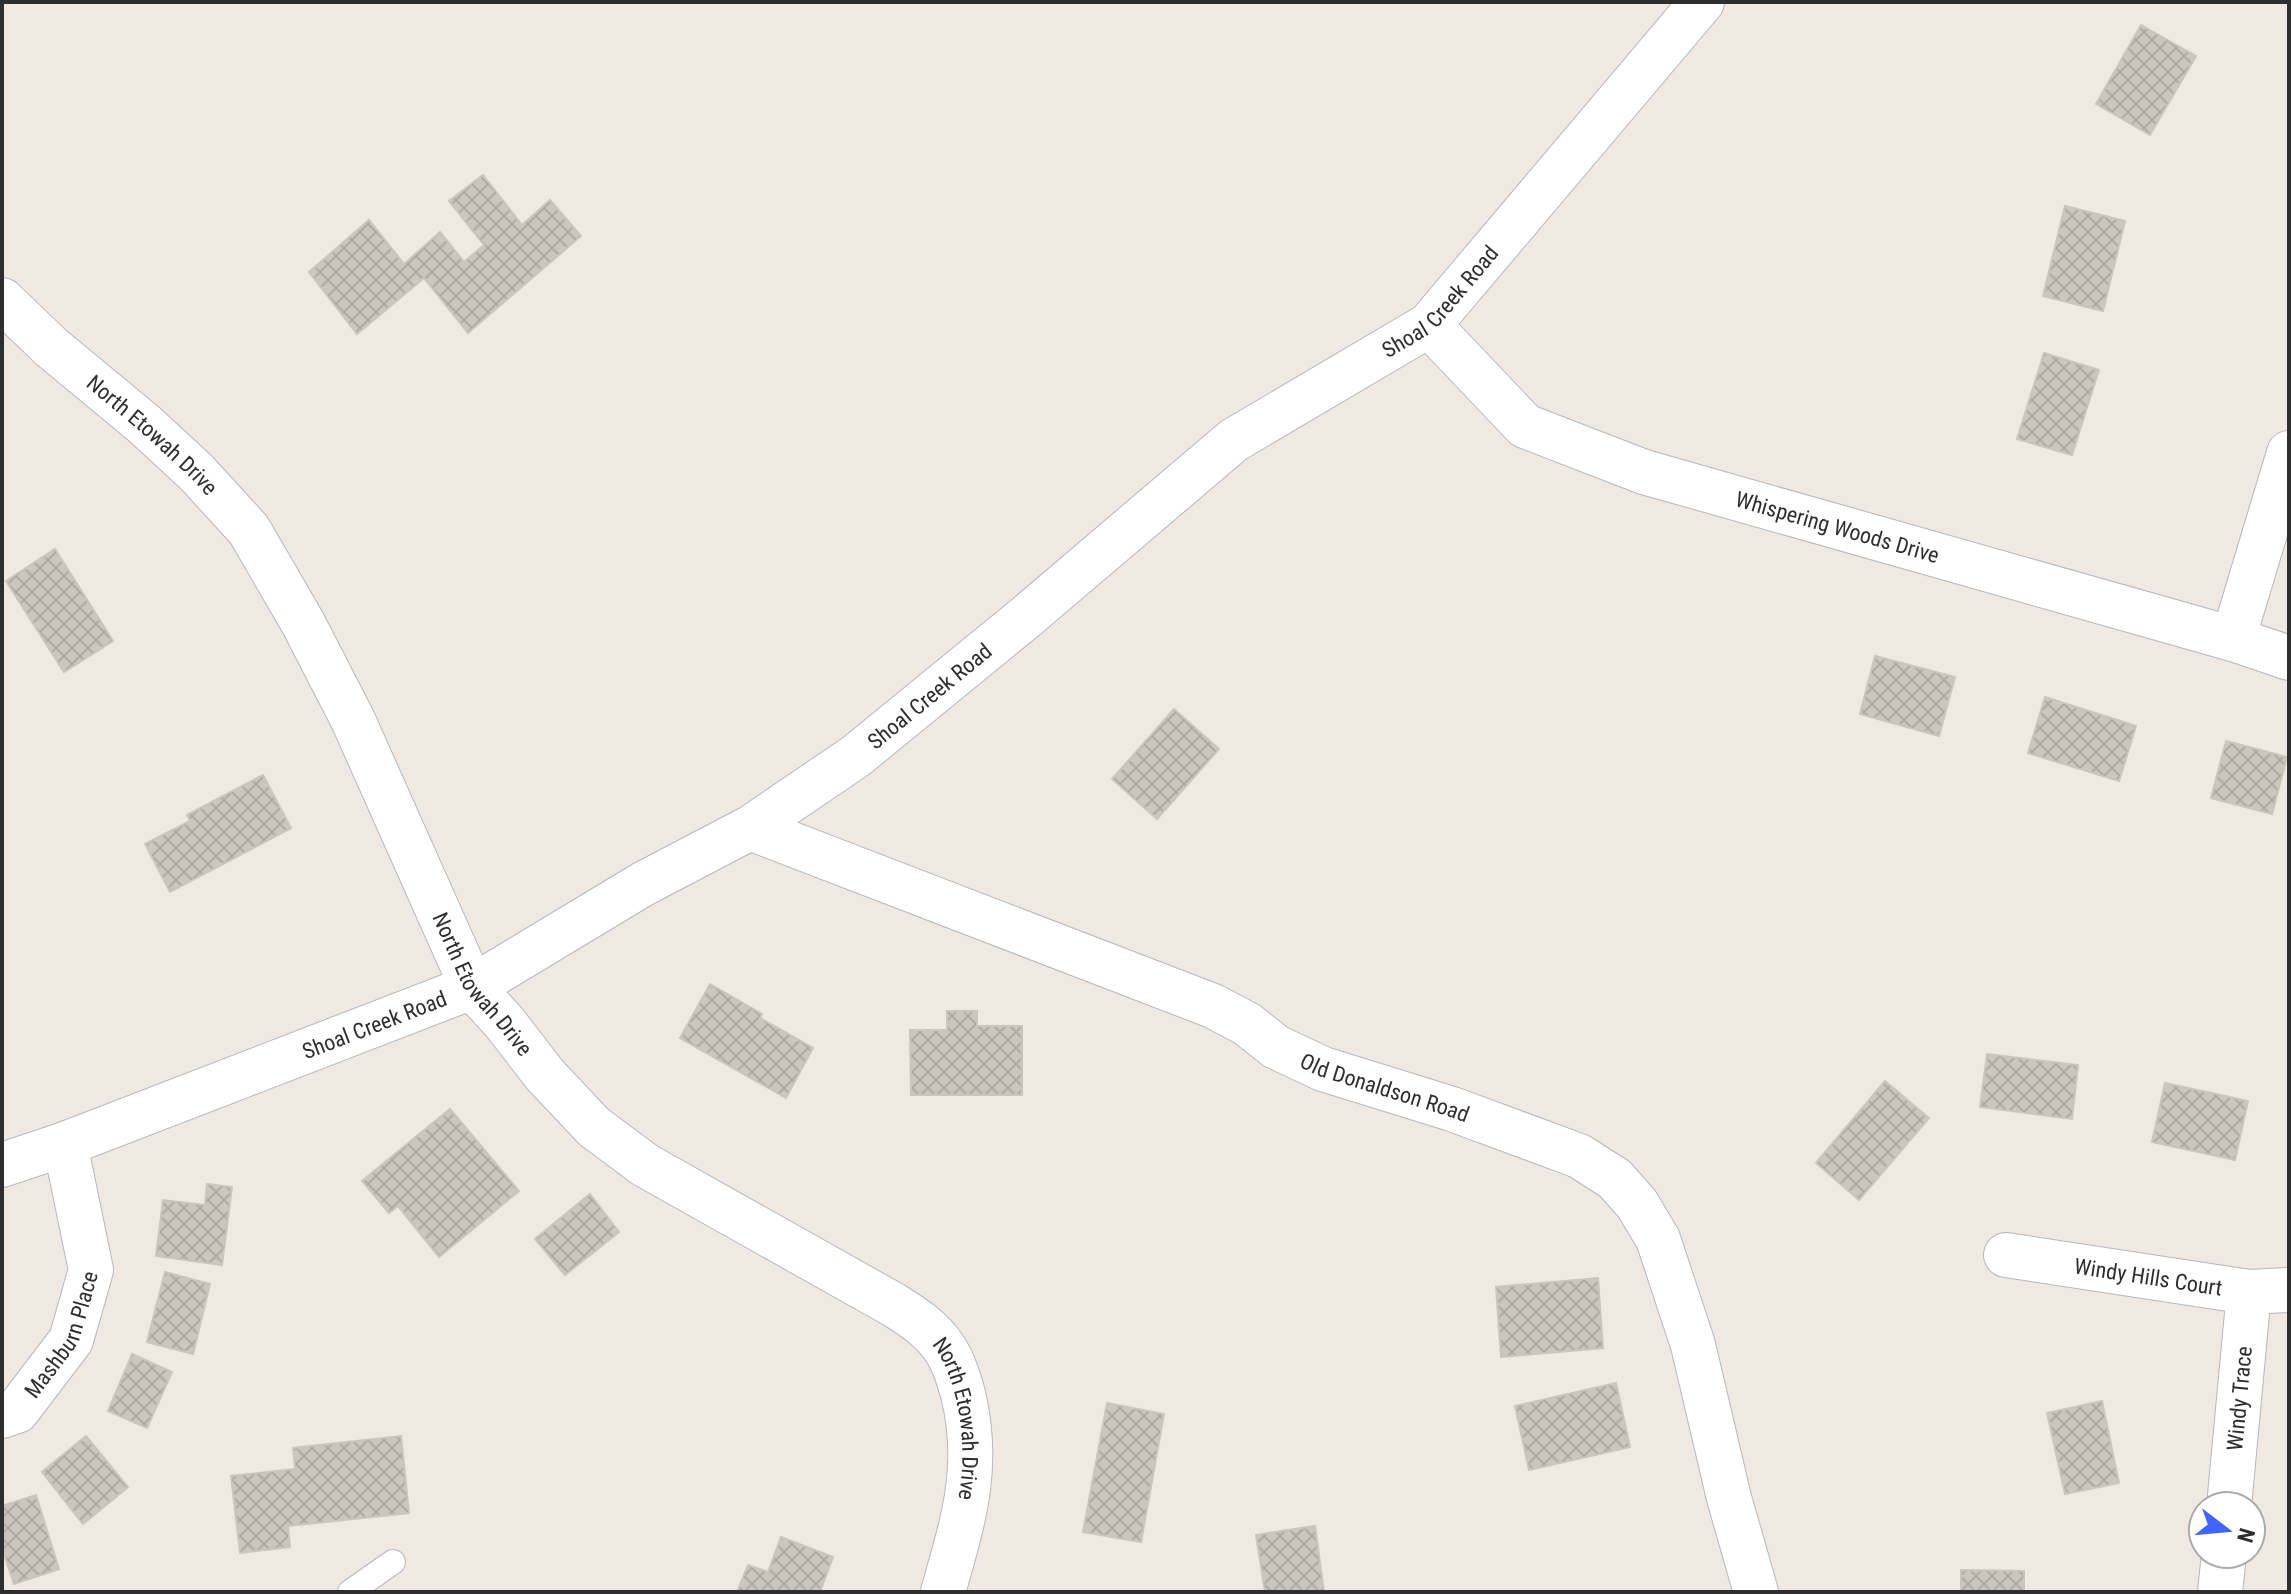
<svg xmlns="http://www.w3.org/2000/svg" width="2291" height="1594" font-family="'Roboto Condensed',sans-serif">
<defs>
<pattern id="building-cross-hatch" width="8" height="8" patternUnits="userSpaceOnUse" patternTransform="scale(2)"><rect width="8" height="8" fill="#cbc7bf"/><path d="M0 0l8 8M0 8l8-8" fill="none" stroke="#afaba4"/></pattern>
</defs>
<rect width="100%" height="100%" fill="#efe9e1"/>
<g fill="url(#building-cross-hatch)" stroke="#cbc5ba" stroke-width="2">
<path d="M2141,25L2196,56L2150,135L2096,104Z"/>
<path d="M483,175L522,225L550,200L581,236L468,333L424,278L357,334L309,272L369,220L404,264L440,232L464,262L484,245L449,201Z"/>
<path d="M2065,206L2125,221L2103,311L2043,296Z"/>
<path d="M2044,353L2099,370L2072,455L2017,439Z"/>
<path d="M55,549L113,641L64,672L6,581Z"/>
<path d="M1875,656L1955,677L1939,736L1860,714Z"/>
<path d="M2045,697L2136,726L2119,781L2028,753Z"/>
<path d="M1174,709L1219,749L1157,819L1112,779Z"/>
<path d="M2226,741L2287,757L2272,814L2211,798Z"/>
<path d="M263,775L291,828L170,892L145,844L190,821L187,815Z"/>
<path d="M710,984L762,1014L760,1018L813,1048L786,1098L680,1038Z"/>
<path d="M947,1011H977V1026H1022V1095H911L910,1030H947Z"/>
<path d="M1987,1054L2078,1065L2072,1119L1980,1107Z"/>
<path d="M1885,1081L1929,1118L1859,1200L1816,1163Z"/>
<path d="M2165,1083L2248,1101L2235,1160L2152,1142Z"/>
<path d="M450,1109L519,1191L439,1257L398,1206L389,1213L362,1181Z"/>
<path d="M207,1184L232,1187L222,1265L156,1256L163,1200L205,1205Z"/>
<path d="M590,1194L619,1232L565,1275L535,1239Z"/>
<path d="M165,1272L210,1284L193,1354L147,1342Z"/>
<path d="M1598,1278L1603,1348L1501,1357L1496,1287Z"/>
<path d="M132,1354L172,1372L147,1428L108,1411Z"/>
<path d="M1616,1383L1630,1447L1529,1470L1515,1406Z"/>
<path d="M2102,1401L2119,1483L2065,1494L2047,1413Z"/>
<path d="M1107,1403L1164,1414L1141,1542L1083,1532Z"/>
<path d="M86,1436L128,1487L83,1524L42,1472Z"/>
<path d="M401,1436L409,1513L288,1526L290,1547L240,1553L231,1476L295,1469L293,1448Z"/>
<path d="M36,1495L59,1569L14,1584L2,1548V1506Z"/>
<path d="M1315,1526L1324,1592H1265L1256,1535Z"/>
<path d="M781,1537L833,1557L820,1592H737L748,1565L768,1572Z"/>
<path d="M1961,1570L2024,1571V1592H1961Z"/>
</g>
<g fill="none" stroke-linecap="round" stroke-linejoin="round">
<g stroke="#b4b7c1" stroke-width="26">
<path id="lane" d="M350,1592L393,1562"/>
</g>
<g stroke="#b4b7c1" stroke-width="46">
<g id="street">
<path id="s1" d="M2,300L51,347L144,424L197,473L249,530L303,623L353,720L472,987L504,1022L545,1075L594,1127L645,1165L894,1305C913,1317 932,1329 945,1349C953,1361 959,1379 963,1394C981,1468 963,1521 943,1592"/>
<path id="s2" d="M1429,325L1525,426L1644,472L2233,639L2289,658"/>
<path d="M2233,639L2289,453"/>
<path id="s3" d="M750,828L1213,1006L1247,1024L1276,1047L1323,1069L1452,1109L1579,1156L1615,1179L1637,1204L1658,1239L1693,1345L1729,1498L1756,1592"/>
<path id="s4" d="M2,1165L65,1144L472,987L643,884L750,828L856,756L1026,617L1234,440L1429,325L1702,2"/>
<path id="s5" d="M2006,1255L2249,1292L2289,1290"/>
<path id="s6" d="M2,1416L17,1411L71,1340L91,1270L65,1144"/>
<path id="s7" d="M2229,1506L2249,1292"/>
<path d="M2220,1592L2224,1554"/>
</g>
</g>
<use href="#lane" stroke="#fff" stroke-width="24"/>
<use href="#street" stroke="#fff" stroke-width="44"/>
</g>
<g text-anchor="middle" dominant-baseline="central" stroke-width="6" stroke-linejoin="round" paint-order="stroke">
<g font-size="22" fill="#2e2e2e" stroke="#fff">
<text stroke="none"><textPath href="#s4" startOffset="1694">Shoal Creek Road</textPath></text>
<text stroke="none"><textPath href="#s1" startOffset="202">North Etowah Drive</textPath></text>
<text stroke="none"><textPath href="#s2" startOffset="468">Whispering Woods Drive</textPath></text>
<text stroke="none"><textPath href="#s4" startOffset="1046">Shoal Creek Road</textPath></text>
<text stroke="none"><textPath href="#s1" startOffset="850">North Etowah Drive</textPath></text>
<text stroke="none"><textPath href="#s4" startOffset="398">Shoal Creek Road</textPath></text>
<text stroke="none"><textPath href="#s3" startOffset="688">Old Donaldson Road</textPath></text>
<text stroke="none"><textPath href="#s5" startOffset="144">Windy Hills Court</textPath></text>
<text stroke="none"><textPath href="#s6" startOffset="106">Mashburn Place</textPath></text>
<text stroke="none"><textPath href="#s7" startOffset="108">Windy Trace</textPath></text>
<text stroke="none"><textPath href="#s1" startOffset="1522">North Etowah Drive</textPath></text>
</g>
</g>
<rect width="2291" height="1594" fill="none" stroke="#2e2e2e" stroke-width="8"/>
<g transform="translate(2227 1530) rotate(106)"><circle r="38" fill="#ffffff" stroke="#ababab" stroke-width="2"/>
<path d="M0-6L14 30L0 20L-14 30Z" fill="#4264fb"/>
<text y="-12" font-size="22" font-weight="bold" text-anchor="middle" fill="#2e2e2e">N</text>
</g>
</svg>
